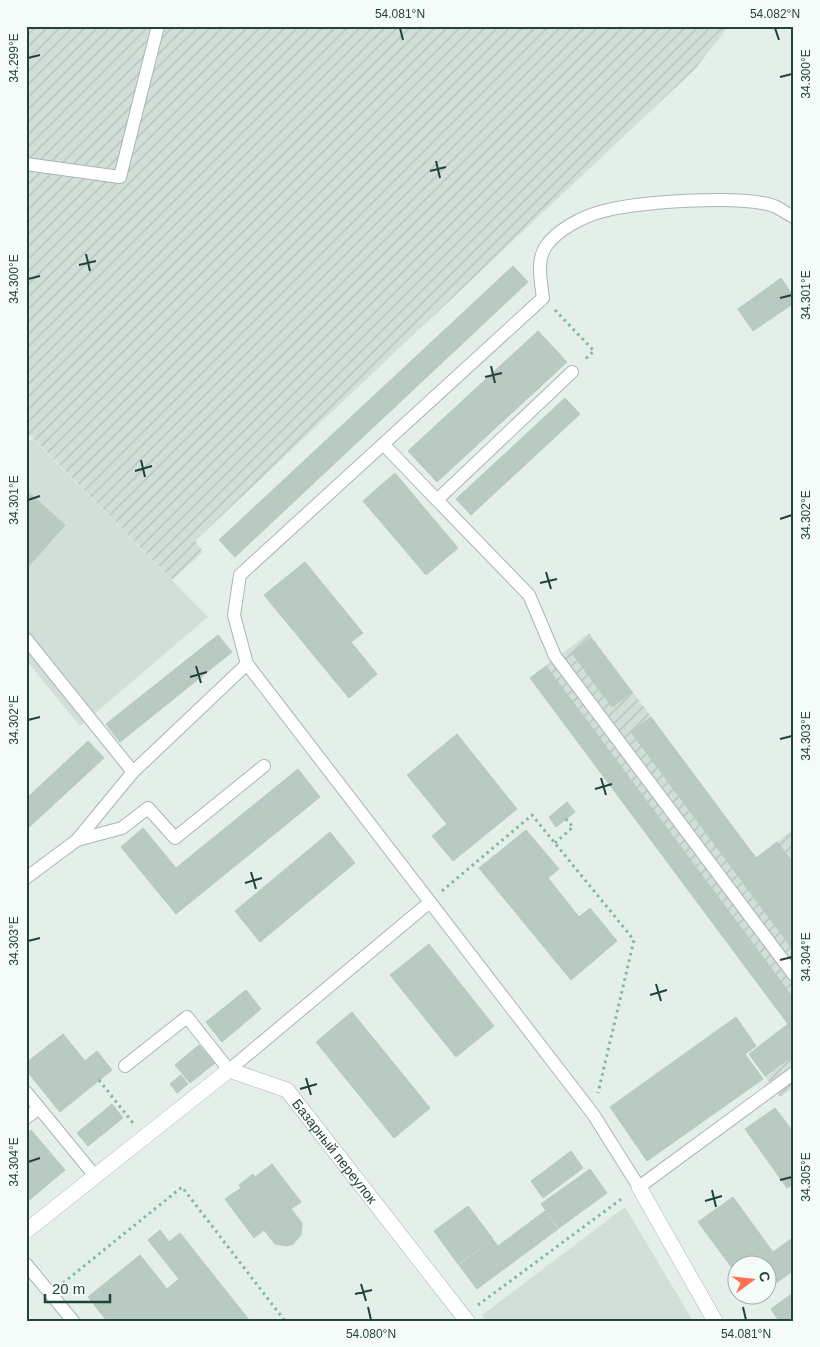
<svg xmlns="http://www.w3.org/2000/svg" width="820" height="1347" font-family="Arial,sans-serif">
<defs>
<pattern id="industrial-furrows" width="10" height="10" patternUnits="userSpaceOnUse" patternTransform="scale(1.25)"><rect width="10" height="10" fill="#d2dfd8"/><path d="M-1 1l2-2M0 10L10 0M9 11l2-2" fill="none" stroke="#b4c1ba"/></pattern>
</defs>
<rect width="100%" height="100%" fill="#e4efe9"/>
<g fill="#d2dfd8">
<path d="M32,438L208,617L80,726L26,660V445Z"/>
<path d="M625,1207L693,1321H486L482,1315Z"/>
</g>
<g fill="url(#industrial-furrows)">
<path d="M26,26H729L695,69L195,541L203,552L172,580L26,431Z"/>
<path d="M589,633L756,858L794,829V1087L780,1097L749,1054L788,1024L530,678Z"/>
</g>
<g fill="#b9cac2" stroke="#b6c9c0">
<path d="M513,266L528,282L235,557L219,540Z"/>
<path d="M781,278L794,297V303L753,331L738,309Z"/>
<path d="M538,331L567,362L437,482L408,451Z"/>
<path d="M565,398L580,414L471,515L456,499Z"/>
<path d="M395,473L458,548L426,575L363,501Z"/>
<path d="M26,490L65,525L26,569Z"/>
<path d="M305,562L363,633L351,642L377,674L349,698L264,595Z"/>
<path d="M218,635L232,652L120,742L106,724Z"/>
<path d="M591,638L632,692L612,707L572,653Z"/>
<path d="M546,666L794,999V1055L765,1076L749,1054L788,1024L530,678Z"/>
<path d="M651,717L756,858L777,842L794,864V951L631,732Z"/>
<path d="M457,734L517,809L453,861L432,836L447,824L407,775Z"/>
<path d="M88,741L104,758L26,830V799Z"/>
<path d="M298,769L320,797L176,914L121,847L143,828L176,868Z"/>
<path d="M567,802L575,812L556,827L549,817Z"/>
<path d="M526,830L559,869L548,878L579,917L590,908L617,941L571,980L479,868Z"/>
<path d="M330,832L355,863L260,942L235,911Z"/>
<path d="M429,944L494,1026L456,1057L390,975Z"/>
<path d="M246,990L261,1009L222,1042L206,1022Z"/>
<path d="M352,1012L430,1108L394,1138L316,1042Z"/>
<path d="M736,1017L756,1046L745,1054L763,1079L647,1161L610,1107Z"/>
<path d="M63,1034L85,1061L97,1051L112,1070L60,1112L26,1070V1063Z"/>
<path d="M199,1045L215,1063L190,1083L175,1065Z"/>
<path d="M181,1075L188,1084L177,1093L170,1084Z"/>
<path d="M112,1104L123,1118L88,1146L77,1133Z"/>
<path d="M775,1108L794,1133V1184L787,1188L745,1129Z"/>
<path d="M31,1130L65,1170L27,1202L26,1134Z"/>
<path d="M571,1151L583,1168L543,1198L531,1181Z"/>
<path d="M272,1164L301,1202L291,1209L302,1223L301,1235L293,1244L287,1246L275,1244L264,1230L254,1238L225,1199L241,1188L239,1185L253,1174L255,1177Z"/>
<path d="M590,1169L607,1193L559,1228L541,1204Z"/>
<path d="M733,1197L773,1252L794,1237V1270L768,1289V1264H738V1276L698,1222Z"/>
<path d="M468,1206L493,1239L458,1264L434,1231Z"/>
<path d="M545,1211L558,1229L477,1289L459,1265L493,1240L498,1246Z"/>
<path d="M160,1230L169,1242L180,1233L250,1321H192L167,1289L179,1279L148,1240Z"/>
<path d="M140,1255L167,1289L192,1321H107L88,1297Z"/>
<path d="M794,1292V1321H779L771,1309Z"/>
</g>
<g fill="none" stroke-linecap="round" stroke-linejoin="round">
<g stroke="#a6b8b0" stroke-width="14">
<g id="service">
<path d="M26,164L120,177L158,26"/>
<path d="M794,217C787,214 781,209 774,206C740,194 635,202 600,212C582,217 557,230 546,246C536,260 541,282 543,298L240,575L234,615L247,664L593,1114L639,1187L794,1073"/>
<path d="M384,445L437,500L572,372"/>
<path d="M437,500L529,595L555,656L794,975"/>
<path d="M26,639L133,772"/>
<path d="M77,840L122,828L148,808L175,838L264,766"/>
<path d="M26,878L77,840L133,772L247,664"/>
<path d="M125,1066L187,1017L229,1070L430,902"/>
<path d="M26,1092L95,1176"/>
<path d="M26,1118L39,1108"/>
<path d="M26,1264L73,1321"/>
</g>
</g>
<g stroke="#a6b8b0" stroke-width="16">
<g id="minor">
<path d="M639,1187L715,1321"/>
<path id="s1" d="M26,1231L229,1070L287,1090L467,1321"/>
</g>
</g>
<g stroke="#81b6a2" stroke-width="3" stroke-dasharray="2.5 4" stroke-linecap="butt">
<path d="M555,310L594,351L583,361"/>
<path d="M555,843L573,827L566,819"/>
<path d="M442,891L532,815L634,940L598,1093"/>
<path d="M99,1080L133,1123"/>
<path d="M63,1283L182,1187L285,1321"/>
<path d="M478,1305L624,1197"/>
</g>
<use href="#service" stroke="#fff" stroke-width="12"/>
<use href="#minor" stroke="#fff" stroke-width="15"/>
</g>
<path fill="none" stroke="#214338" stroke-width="2" d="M400,28L403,40M775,28L779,40M28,58L40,55M780,77L792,74M436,161L440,178M430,171L446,167M86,254L90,271M79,265L96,261M28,279L40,276M780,298L792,295M491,366L495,383M485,377L502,373M141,460L145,477M135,471L152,466M28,500L40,496M780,519L792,515M546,572L551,589M540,583L557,579M196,666L201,683M190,677L207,672M28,720L40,717M780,739L792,736M601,778L606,795M595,789L612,784M251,872L256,889M245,883L262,878M28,941L40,938M780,960L792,957M656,984L661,1001M650,995L667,990M306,1078L311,1095M300,1089L317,1084M28,1162L40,1158M780,1180L792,1177M712,1190L716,1207M705,1201L722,1196M361,1284L366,1301M355,1294L372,1290M368,1307L371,1320M743,1307L746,1320"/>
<g text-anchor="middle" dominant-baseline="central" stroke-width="4" stroke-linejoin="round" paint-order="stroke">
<g font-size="14" fill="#214338" stroke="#f5fbf8">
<text stroke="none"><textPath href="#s1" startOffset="398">Базарный переулок</textPath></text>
</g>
</g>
<rect width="820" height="1347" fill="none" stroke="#f5fbf8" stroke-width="55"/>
<g transform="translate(752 1280) rotate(75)"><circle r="24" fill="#f5fbf8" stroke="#a0b1ab"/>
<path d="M0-4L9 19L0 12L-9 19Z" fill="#ff7152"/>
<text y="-8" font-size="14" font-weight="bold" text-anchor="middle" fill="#214338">С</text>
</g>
<path d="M45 1294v8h65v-8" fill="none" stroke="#214338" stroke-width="2.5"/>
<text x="52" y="1294" font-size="15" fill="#214338" stroke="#f5fbf8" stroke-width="4" paint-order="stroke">20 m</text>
<rect x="28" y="28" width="764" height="1292" fill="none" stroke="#214338" stroke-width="2"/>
<g font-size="12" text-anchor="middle" fill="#214338">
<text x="400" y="18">54.081°N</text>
<text x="775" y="18">54.082°N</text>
<text transform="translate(14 58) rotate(-90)" y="4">34.299°E</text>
<text transform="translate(806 74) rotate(-90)" y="4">34.300°E</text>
<text transform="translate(14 279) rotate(-90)" y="4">34.300°E</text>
<text transform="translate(806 295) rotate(-90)" y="4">34.301°E</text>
<text transform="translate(14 500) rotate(-90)" y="4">34.301°E</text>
<text transform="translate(806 515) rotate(-90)" y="4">34.302°E</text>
<text transform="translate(14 720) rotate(-90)" y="4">34.302°E</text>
<text transform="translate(806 736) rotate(-90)" y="4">34.303°E</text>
<text transform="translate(14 941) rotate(-90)" y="4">34.303°E</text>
<text transform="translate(806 957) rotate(-90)" y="4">34.304°E</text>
<text transform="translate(14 1162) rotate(-90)" y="4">34.304°E</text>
<text transform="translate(806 1177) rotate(-90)" y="4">34.305°E</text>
<text x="371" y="1338">54.080°N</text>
<text x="746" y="1338">54.081°N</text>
</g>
</svg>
